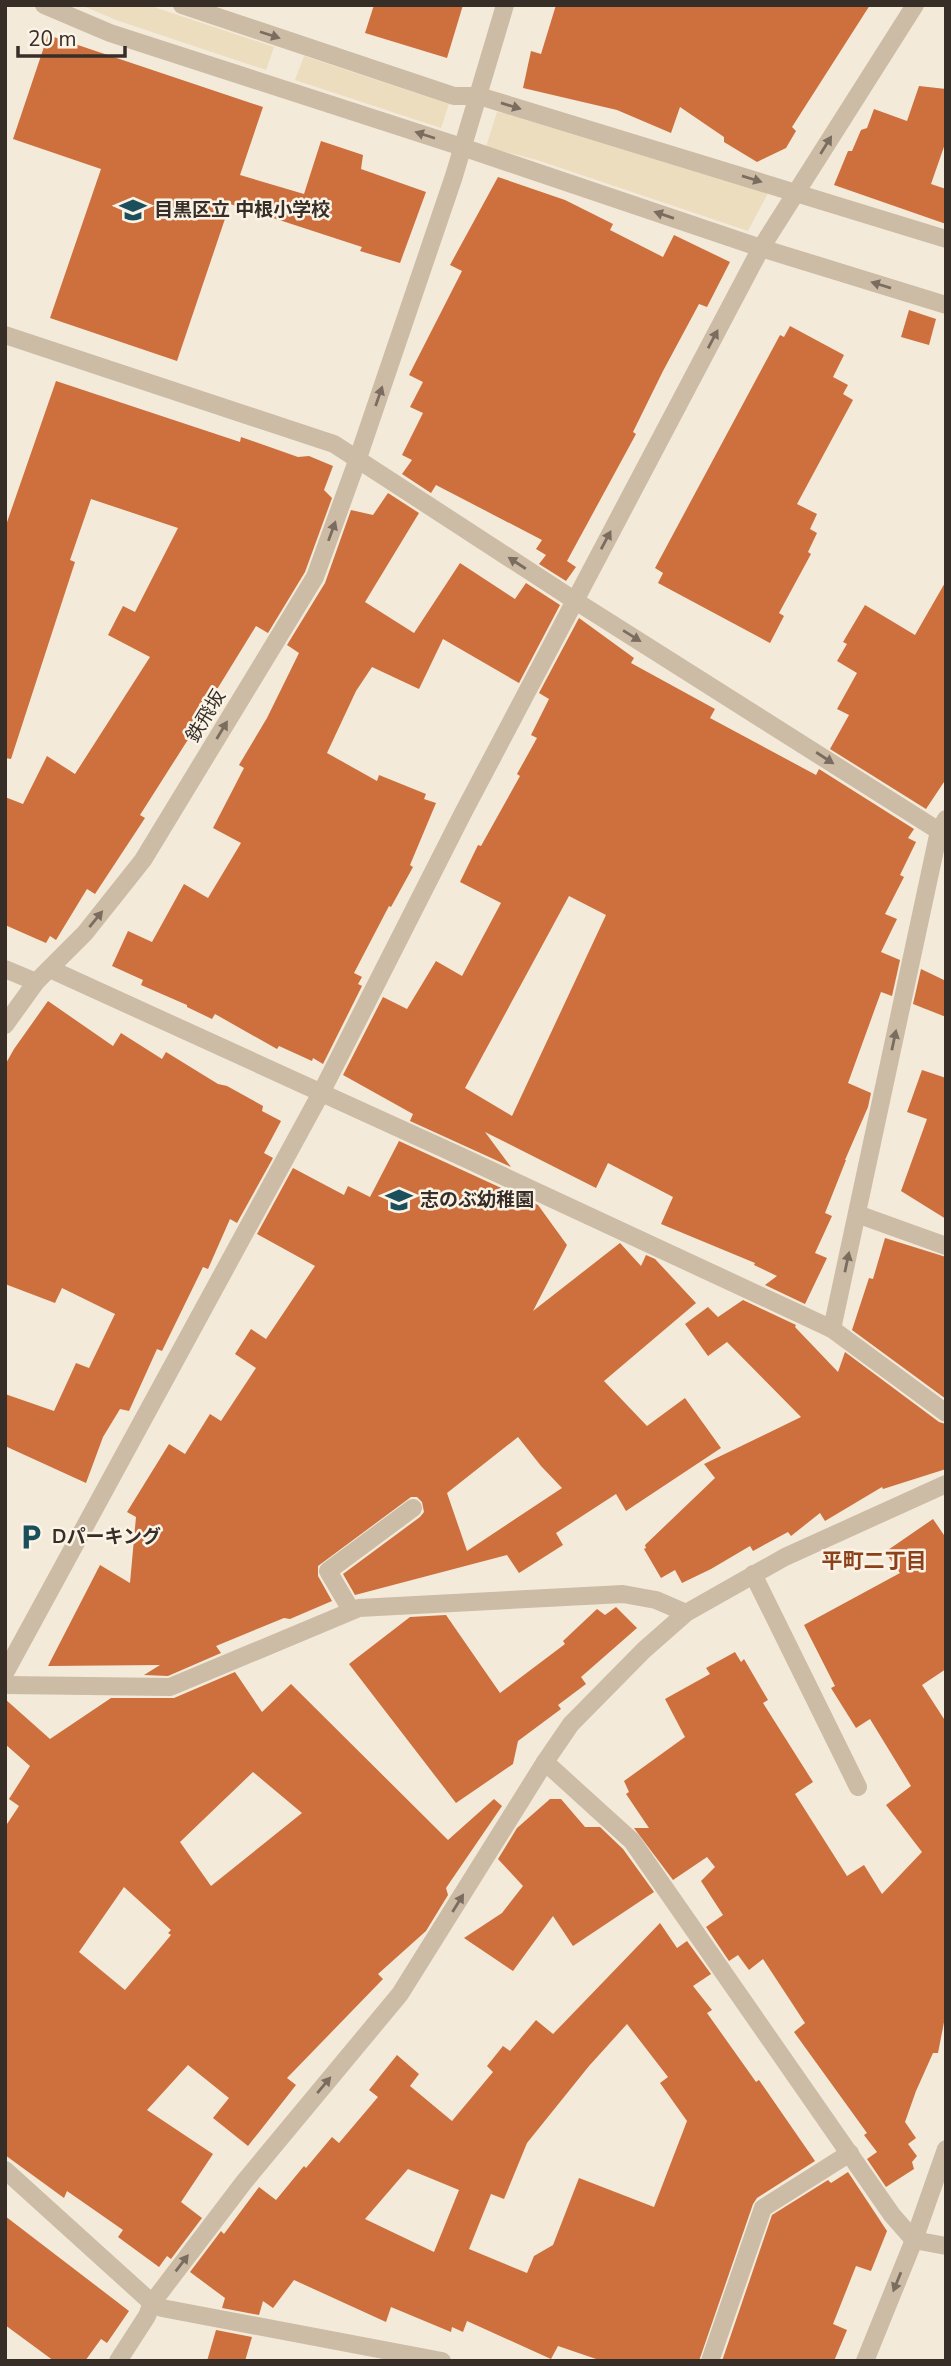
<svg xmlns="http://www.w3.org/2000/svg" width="951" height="2366" font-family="'Nunito Sans','Noto Sans JP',sans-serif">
<rect width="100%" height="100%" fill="#f3ead9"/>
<g fill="#ecddbf">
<path d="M81,5H148L274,47L266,70L116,20Z"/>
<path d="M304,56L449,104L441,128L295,80Z"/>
<path d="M497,112L521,116L768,193L748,231L537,160L486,147Z"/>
</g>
<g fill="#cd703d" fill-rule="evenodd">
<path d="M374,5H463L447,58L365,33Z"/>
<path d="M556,5H870L792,127L796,131L786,148L757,162L724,142V137L680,107L671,133L617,110L523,88L531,51L541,54Z"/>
<path d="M48,35L263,107L240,175L304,194L321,141L363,155L361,169L426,192L400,263L360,251L362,247L230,204L177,361L50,318L101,169L13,139Z"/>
<path d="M919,86L946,89V141L931,184L946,189V224L834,185L848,151H852L861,130L867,128L874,109L907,121Z"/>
<path d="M498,177L565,200L613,224L610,230L663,257L674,235L730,262L707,307L699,304L663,371L633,432L636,434L567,561L576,567L566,581L539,564L546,555L536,549L542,540L436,485L431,493L402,474L412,460L402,455L423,413L410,407L423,382L409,375L462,271L450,265Z"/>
<path d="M909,310L936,319L929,345L901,337Z"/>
<path d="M790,326L844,355L833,377L848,385L843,394L853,400L797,504L817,514L810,529L817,533L808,552L811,554L779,613L784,616L770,643L658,583L663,573L655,568L780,335L784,337Z"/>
<path d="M56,381L240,442L241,437L298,457L309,456L333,466L324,490L332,498L305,572L268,633L256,626L208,704L210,705L140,815L145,818L95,894L87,889L56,940L50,936L46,943L5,925V797L23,804L47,756L75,774L150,657L108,635L123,606L135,612L178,528L91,499L70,560L75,562L11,759L5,758V528Z"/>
<path d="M388,493L419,513L365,602L414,633L460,563L515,599L526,583L560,605L519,683L443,639L419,689L372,667L356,691L327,753L377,781L379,775L426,794L424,799L436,803L410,865L413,867L391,907L389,906L354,973L362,977L358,984L362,986L323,1064L313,1058L312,1061L279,1046L277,1049L215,1014L212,1019L187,1007V1005L141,985L143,980L112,966L128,931L152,942L184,884L208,898L241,843L213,828L244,768L239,765L267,718L299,653L287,645L325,583L351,510L373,515Z"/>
<path d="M946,581V779L926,809L830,749L849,715L837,709L857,673L837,661L847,644L843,642L865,605L915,635Z"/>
<path d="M579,618L634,658L631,663L715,709L710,718L816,775L819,769L914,829L908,838L916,842L900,875L904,877L885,914L897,919L881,952L900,960L892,996L881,992L848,1083L871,1093L868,1107L845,1160H846L825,1213L832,1216L815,1253L827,1258L805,1304L765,1285L777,1276L754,1265L755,1263L661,1224L673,1197L608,1163L596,1188L485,1132L511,1167L410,1121L413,1114L343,1075L383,997L407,1009L436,961L462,976L501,903L460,882L478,845L481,846L520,776L517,774L537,738L531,735L549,699L539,693ZM569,896L606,915L512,1116L465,1088Z"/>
<path d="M921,969L946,981V1017L913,1004Z"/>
<path d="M48,1001L113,1046L121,1033L162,1059L166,1052L218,1084L227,1086L263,1106L262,1111L281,1121L264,1153L273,1158L237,1223L230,1219L208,1269L203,1267L162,1351L157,1349L129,1411L120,1409L103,1437L86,1483L5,1446V1394L54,1411L76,1363L89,1368L115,1314L62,1288L55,1303L5,1284V1065L14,1049Z"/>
<path d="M922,1070L946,1078V1219L901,1191L927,1119L907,1112Z"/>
<path d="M399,1141L538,1205L567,1245L533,1311L620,1243L641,1266L646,1255L655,1259L696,1303L604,1381L647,1426L685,1398L721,1448L626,1511L616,1494L556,1533L563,1545L519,1573L507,1555L355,1595L343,1574L420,1517L424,1512L422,1502L417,1497H411L318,1566V1576L332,1601L290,1619L284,1618L216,1646L221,1653L168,1676L144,1675L160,1665L48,1666L100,1565L130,1583L136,1517L127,1512L169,1444L185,1454L210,1414L221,1421L256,1368L235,1354L251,1329L266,1339L315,1266L257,1234L293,1168L344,1195L348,1186L370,1197ZM518,1437L541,1466L562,1488L467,1551L447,1493Z"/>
<path d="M885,1238L946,1257V1399L852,1330L869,1278L873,1279Z"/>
<path d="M743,1300L796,1325L795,1327L838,1372L845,1352L939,1422L946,1424V1469L883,1489L882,1487L825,1521L820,1513L791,1536L788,1532L753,1551L750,1546L711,1569L682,1583L675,1570L661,1578L644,1549L646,1548L645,1545L715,1478L704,1464L801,1417L727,1342L708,1356L685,1324L708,1307L718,1317Z"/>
<path d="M933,1519L946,1538V1669L922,1685L946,1722V2012L938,2053H933L916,2091L905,2122L916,2138L908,2144L917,2156L912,2162L914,2169L886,2187L867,2159L877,2152L864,2135L867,2133L794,2032L805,2023L763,1959L749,1970L738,1955L729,1961L706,1927L723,1915L701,1881L715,1867L707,1857L673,1880L634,1828H649L626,1794L629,1792L624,1781L685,1737L665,1699L710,1674L706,1668L735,1652L741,1662L744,1659L768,1700L763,1703L813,1782L795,1794L847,1876L864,1865L882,1894L922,1852L886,1805L911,1786L870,1719L856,1728L831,1688L835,1686L804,1625L900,1573L885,1552Z"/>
<path d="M616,1607L637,1628L581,1677L586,1684L558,1705L561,1709L518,1741L513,1764L456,1803L349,1664L410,1617L446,1615L500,1693L565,1644L563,1641L597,1609L605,1615Z"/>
<path d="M235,1672L262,1712L291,1684L448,1840L494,1799L502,1806L446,1888L448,1895L426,1931L378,1974L383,1979L287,2078L296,2085L248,2146L213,2118L229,2098L188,2065L147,2110L213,2154L181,2202L202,2218L171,2259L167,2256L159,2267L118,2237L123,2230L67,2191L64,2198L5,2155V1827L19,1806L9,1799L30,1766L5,1744V1699L50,1739L111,1698H174ZM253,1772L302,1813L211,1886L180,1842ZM124,1887L171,1930L168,1933L171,1935L125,1990L79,1952Z"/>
<path d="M550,1799H561L585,1827H600L623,1849L654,1892L573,1946L553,1916L513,1971L464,1938L502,1913L523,1886L498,1859L517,1828Z"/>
<path d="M660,1923L677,1948L687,1941L711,1974L693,1986L712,2010L707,2013L756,2082L759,2080L815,2161L757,2198L753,2204L699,2361H602L558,2346L551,2359L467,2321L463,2332L452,2327L451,2332L391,2307L386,2322L294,2280L273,2308L263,2301L259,2315L222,2308L225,2298L190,2272L221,2231L224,2234L259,2187L276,2200L304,2166L306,2168L332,2137L339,2143L378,2097L369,2090L397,2055L419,2074L410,2086L452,2121L493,2072L487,2066L503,2046L510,2051L536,2020L553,2034ZM627,2024L668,2077L660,2083L687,2121L654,2207L579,2178L553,2245L534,2256L527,2273L469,2249L491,2194L504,2199L527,2143L589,2066ZM408,2169L459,2190L434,2252L365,2219Z"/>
<path d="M848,2172L887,2231L871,2271L856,2266L833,2324L847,2330L834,2361H722L772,2215L828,2180L831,2183Z"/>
<path d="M5,2216L129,2311L107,2343L101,2339L85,2361H54L5,2325Z"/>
<path d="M216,2330L252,2337L245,2361H207Z"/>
</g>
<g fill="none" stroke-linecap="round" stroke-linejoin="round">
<g stroke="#ccbba5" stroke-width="18">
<path d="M44,5L110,33L462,147L761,248L946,305"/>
<path d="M182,5L454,96H479L946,239"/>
<path d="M5,335L334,444L574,600L939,831L946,833"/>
<path d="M5,969L36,982"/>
<path d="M50,969L460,1156L832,1329L946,1413"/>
<path d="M5,1025L36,982L85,933L143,860L315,577L357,461L454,176L505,5"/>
<path d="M857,1214L946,1246"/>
<path d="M832,1329L939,831L946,819"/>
<path d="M753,1574L858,1787"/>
<path d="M351,1610L328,1571L413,1508"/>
<path d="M5,1673L321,1093L462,815L761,248L915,5"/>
<path d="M5,1685L170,1687L359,1608L623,1594L656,1600L686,1613"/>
<path d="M545,1762L632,1841L892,2215L914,2240L946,2246"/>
<path d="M5,2170L152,2303L162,2308L442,2361"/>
<path d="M118,2361L147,2316L152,2303L244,2182L400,1994L545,1762L571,1724L644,1650L686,1613L785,1557L946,1484"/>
<path d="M710,2361L763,2208L850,2153"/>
<path d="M865,2361L914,2240L946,2149"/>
</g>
</g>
<defs><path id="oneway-solid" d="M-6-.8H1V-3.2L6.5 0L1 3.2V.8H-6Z" transform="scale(1.75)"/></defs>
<g fill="#7a6d60">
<use href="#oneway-solid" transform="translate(270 35) rotate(18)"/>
<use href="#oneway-solid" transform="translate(511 106) rotate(17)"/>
<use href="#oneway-solid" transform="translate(425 135) rotate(-162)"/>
<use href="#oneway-solid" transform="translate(826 145) rotate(-58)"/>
<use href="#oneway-solid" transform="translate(752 179) rotate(17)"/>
<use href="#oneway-solid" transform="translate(664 215) rotate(-161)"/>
<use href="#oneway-solid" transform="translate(881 285) rotate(-163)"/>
<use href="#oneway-solid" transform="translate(713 339) rotate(-62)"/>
<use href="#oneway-solid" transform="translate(379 396) rotate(-71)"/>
<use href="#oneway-solid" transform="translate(332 531) rotate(-70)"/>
<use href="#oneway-solid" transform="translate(606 540) rotate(-62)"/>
<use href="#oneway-solid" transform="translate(517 563) rotate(-147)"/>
<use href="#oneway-solid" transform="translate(632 636) rotate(32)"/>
<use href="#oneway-solid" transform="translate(222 730) rotate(-59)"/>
<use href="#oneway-solid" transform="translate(825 758) rotate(33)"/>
<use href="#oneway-solid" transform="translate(96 919) rotate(-51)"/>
<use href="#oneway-solid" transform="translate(894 1040) rotate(-78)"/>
<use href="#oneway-solid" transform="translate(847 1262) rotate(-78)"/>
<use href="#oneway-solid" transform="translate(458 1903) rotate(-58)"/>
<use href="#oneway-solid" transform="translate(324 2085) rotate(-50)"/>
<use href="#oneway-solid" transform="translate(182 2263) rotate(-53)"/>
<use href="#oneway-solid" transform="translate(897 2282) rotate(112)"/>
</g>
<defs>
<g id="school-bare" transform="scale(2.1)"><path d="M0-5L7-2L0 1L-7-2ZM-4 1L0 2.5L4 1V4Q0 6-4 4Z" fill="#1a4f5b" stroke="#faf3e6" stroke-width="2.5" paint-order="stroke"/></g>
<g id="parking-bare" transform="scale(2.1)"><path d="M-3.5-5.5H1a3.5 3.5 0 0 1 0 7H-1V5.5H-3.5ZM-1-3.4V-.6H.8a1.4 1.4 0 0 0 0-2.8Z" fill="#1a4f5b" stroke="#faf3e6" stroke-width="2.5" paint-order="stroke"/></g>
</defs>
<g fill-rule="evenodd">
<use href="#school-bare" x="133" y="210"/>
<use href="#school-bare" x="399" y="1200"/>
<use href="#parking-bare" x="31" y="1537"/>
</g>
<g text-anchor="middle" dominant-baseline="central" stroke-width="5" stroke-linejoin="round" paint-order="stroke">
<g font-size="19" font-weight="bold" fill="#372e27" stroke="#faf3e6" text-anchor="start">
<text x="154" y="210">目黒区立 中根小学校</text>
<text x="420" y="1200">志のぶ幼稚園</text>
<text x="52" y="1537">Dパーキング</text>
</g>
<g font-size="19" fill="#372e27" stroke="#faf3e6">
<text transform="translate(206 716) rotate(-59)">鉄飛坂</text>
</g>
<g font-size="21" font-weight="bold" fill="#8b421b" stroke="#faf3e6">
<text x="874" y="1561">平町二丁目</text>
</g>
</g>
<rect width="951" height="2366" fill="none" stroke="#372e27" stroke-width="14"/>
<path d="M18 46v10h107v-10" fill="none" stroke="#372e27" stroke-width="3.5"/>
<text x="28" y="46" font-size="21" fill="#372e27" stroke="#faf3e6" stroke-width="5" paint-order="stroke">20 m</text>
</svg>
